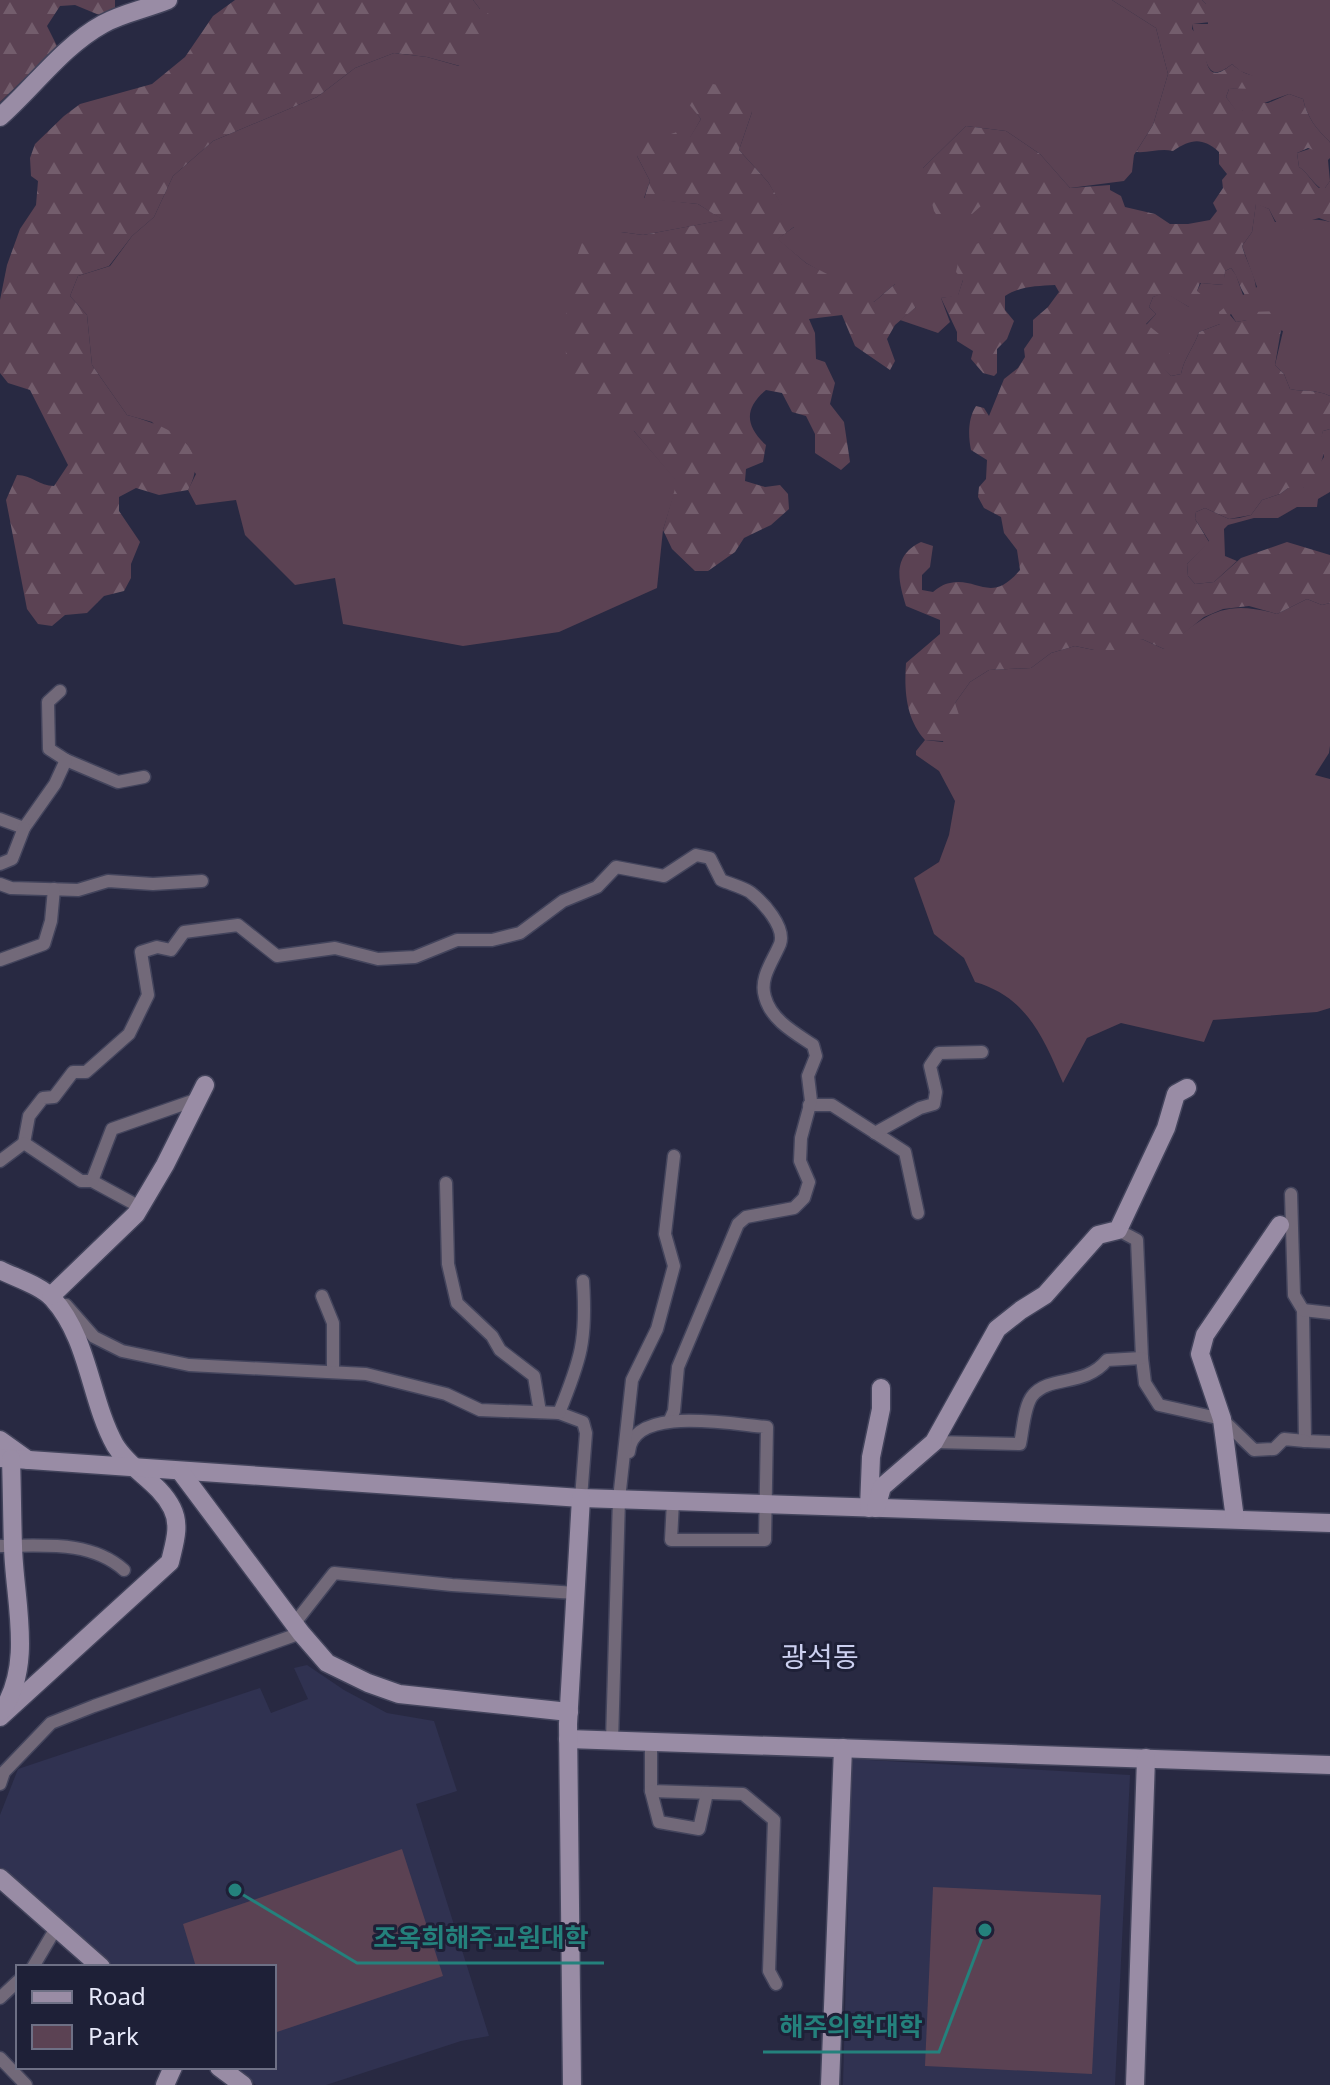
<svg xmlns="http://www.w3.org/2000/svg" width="1330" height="2085" font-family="'Noto Sans','Noto Sans KR',sans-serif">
<defs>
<pattern id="forest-firs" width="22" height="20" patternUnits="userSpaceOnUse" patternTransform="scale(2)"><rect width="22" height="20" fill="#5b4253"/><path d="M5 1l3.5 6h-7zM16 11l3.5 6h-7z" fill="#735d6c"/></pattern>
</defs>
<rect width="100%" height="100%" fill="#282942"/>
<g fill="#303251">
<path d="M307,1665L344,1690L387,1713L434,1721L457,1791L416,1804L489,2036L461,2041L326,2085H256L233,2067H274V1967H111L0,1867V1815L18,1769L260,1688L271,1713L308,1699L294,1668Z"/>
<path d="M852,1759L1130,1775L1115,2085H843Z"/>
</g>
<g fill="#5b4253">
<path d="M473,0H1112L1156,28L1168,74L1153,125L1134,155L1132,172L1124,181L1070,188L1040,154L1006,131L966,126L923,168L991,195V238L963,280L958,296L941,298L950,322L938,333L900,320L916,307L895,284L874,302L806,263L777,239L794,227L768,182L739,150L752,112L689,103L701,119L690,138L637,156L650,181L644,198L698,204L724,220L643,235L621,232L634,431L678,482L663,530L657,588L559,632L463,646L343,624L335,578L295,585L245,535L236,500L196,505L188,490L196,474L152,422L127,415L92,365L87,315L70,296L78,276L110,266L132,236L154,217L173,176L213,141L317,97L355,68L394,53L427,57L459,66L480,9Z"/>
<path d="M1202,0H1330V158L1328,160L1330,181L1325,188H1320C1311,181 1308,173 1299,167L1297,153L1330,142C1316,129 1307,117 1303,99L1289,94L1242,111H1236L1226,97L1229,89L1249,87L1255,77L1240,71L1232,64C1210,82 1208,67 1202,49C1199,39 1192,34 1193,24H1208L1206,4Z"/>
<path d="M1256,203L1269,209L1275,222C1292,222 1315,217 1330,222V396C1316,389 1305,392 1290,389L1284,374L1275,365L1283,331L1248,320L1236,322L1231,314L1220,324L1199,332C1194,347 1184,358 1181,374L1171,376L1161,366L1146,325L1156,314L1149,307L1153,297L1165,292L1189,307L1201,283L1223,285L1225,271L1231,268L1236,275L1243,295L1257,287L1242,246L1252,232Z"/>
<path d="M1330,429V492L1318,499L1317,507H1297L1278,518H1254L1228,525L1224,529L1225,556L1237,561L1214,582L1195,584L1188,576L1187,564L1209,541L1195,519L1196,512L1205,508L1229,519L1239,518L1251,515L1262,500L1280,494L1288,488H1303L1324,457L1320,440L1323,431Z"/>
<path d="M1307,599L1322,605L1330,603V746L1329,753L1315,775L1330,779V1008L1317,1012L1213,1020L1204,1042L1121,1023L1087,1038L1063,1083C1043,1037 1027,997 975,982L964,958L934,934L914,878L939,862L949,835L955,801L939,771L916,755V751L925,740L943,742L955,703L970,682L989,670L1031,668L1051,653L1075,646L1094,650L1142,639L1164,649C1205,615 1222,598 1277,614Z"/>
<path d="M402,1849L443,1976L274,2033V1967H196L183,1924Z"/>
<path d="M933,1887L1101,1895L1092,2074L925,2066Z"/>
</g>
<g fill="url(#forest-firs)">
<path d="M0,0H115V11L104,17L75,5L60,6L47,26L57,46L47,61L28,75L0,102Z"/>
<path d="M235,0H473L480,9L496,18V29L483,58L460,66L427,57L394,53L355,68L317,97L213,141L173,176L154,217L132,236L109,266L78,276L70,296L87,315L92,365L127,415C164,425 214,443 188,490L159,495L136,488L119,497V511L140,542L131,564V578L124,591L104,596L87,613L65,615L52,626L38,624L27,609L6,500L17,475C32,475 39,486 54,486L68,465L30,390L8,383L0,373V300L7,265L20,229L36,205L38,181L31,176L30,158L35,144L64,116L80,104L152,84L185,57L213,16Z"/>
<path d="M1112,0H1202L1206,4L1216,5L1221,13L1219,21L1193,24L1192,29C1195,33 1199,36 1201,40C1208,54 1203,89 1232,64C1242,73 1251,78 1264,74L1271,80L1270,87C1256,91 1244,87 1229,89L1226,97L1236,110L1242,111L1248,103H1268L1289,94L1303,99C1307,117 1316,129 1330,142L1319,152L1308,148L1297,153L1299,167C1308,173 1311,181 1319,188H1325L1330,181V222L1319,218L1305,222L1303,230C1284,239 1277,225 1269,209L1256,204L1252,232L1242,246C1247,264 1258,278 1256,297L1251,301C1239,292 1240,279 1231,268L1225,271L1224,285L1200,283L1197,291L1205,298L1200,307H1189L1165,293L1153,297L1149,307L1156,314L1146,324C1160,334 1168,340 1170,356L1162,366L1171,376L1181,374C1184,358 1194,347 1199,332L1220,324L1219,312L1224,308L1236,322L1247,320L1250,312L1277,311L1283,318L1275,365L1284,374L1290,389C1305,392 1316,389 1330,396V429L1323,431L1321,440C1329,454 1317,468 1314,482L1303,488H1288L1280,494L1262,500L1251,515L1229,519L1205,508L1196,512L1195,519L1209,542L1187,564L1188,576L1195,584L1214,582L1241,558L1287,542L1330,555V603L1322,605L1307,599L1277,614L1249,606L1223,609L1204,617L1183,634L1179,648L1164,649L1142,639L1124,650H1094L1075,646L1051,653L1031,668L989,670L970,682L955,703L965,733L959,742L925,740C906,719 904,691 906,663L940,634V620L906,606C898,580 892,556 921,542L933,546L930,567L922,575V590L933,592C938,588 943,584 950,583C978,577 991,605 1020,570L1017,550L1004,533L1001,517L984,508L978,497L979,487L986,479L987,460L971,450C968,436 968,418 976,406L984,408L989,416L1004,379L1018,368L1025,357L1024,349L1033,336V320L1048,307L1059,292L1055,285C1037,286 1021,286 1005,296V310L1014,321L1007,339L997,349V373L994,376L983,373L971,359L973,351L957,341V332L941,298L958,295L963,280L956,272L961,250L991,238V197L972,214L943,225L934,211L923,168L966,126L1006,131L1040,154L1070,188L1110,185V190L1121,196L1125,207L1155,214L1170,224H1188L1210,220L1217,211L1213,203L1223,188L1222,180L1227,174L1219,164V152C1202,137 1191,139 1173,151C1160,148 1150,153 1136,152L1153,125L1168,74L1156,28Z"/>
<path d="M712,84L730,86L752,112L739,150L768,182L795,226L778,239L806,263L829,275L853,267L874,302L895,284L910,285L919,293L916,307L895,325L887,339L895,361L890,370L855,346L842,315L809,319L815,333L816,359L825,362L835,383L830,404L844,422L850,462L841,470L815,453V434L806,416L792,412L782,393L766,390C744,408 745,426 766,445L763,462L746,469L745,481L765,487L780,485L788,494L789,509L771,525L744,538L735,552L708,571H695L672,549L663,530L677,482L634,431L567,374C564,331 565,284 582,243L599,257L621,232L643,235L723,220L698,204L644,199L650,181L637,156L641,144L677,132L690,137L701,119L688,103Z"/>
</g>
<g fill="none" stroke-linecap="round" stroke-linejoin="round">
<g stroke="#43445c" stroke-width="15">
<g id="street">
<path d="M60,691L48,702L49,749L66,760L118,782L144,777"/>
<path d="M0,819L24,828L55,784L66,760"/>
<path d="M0,864L12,859L24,828"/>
<path d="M0,884L11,888L78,890L108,881L153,884L202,881"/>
<path d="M0,960L44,944L51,921L54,889"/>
<path d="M809,1105H832L905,1152L918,1213"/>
<path d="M875,1133L920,1108L934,1104L936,1092L930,1066L939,1053L982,1052"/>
<path d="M24,1143L29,1116L43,1098L54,1097L73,1072H86L129,1034L148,995L141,952L157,947L171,950L184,932L238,925L277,956L335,948L378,959L415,957L457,940H492L520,933L563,901L597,887L616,867L664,876L696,855L710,858L721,880C730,884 742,887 750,892C763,902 786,927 780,944C773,961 759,978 765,997C771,1020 795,1033 813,1045L816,1056L808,1076L811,1101L801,1138L800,1161L809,1182L804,1198L794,1208L746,1217L738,1224L678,1367L674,1411L670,1420"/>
<path d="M0,1161L24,1143L81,1181H92L140,1207"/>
<path d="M92,1181L112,1129L198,1099"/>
<path d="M446,1183L448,1264L457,1303L492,1336L500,1350L534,1376L540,1412"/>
<path d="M1291,1194L1294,1295L1303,1310L1305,1441L1330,1442"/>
<path d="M1118,1230L1137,1240L1142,1358L1145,1383L1159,1405L1222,1419L1254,1450L1274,1449L1284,1439L1305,1441"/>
<path d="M322,1296L333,1323V1372"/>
<path d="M66,1305L94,1337L122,1351L189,1365L366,1374L446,1394L480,1410L559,1413L583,1422L586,1433L581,1498"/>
<path d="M1303,1310L1330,1313"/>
<path d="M559,1413C581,1359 587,1340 583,1281"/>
<path d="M934,1442L1020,1444C1023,1431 1024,1405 1033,1395C1050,1375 1085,1387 1107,1360L1142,1358"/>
<path d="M629,1452C632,1404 735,1425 767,1427L765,1540H671L673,1501"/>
<path d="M0,1546C43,1546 90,1540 124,1570"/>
<path d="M294,1624L334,1573L452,1585L576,1593"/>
<path d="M612,1741L619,1499L632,1380L657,1329L674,1266L665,1234L674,1156"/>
<path d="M651,1742V1791L743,1794L774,1820L769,1971L776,1984"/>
<path d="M0,1784L4,1772L51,1723L94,1706L301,1633"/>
<path d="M651,1791L659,1822L699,1829L707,1793"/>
<path d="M33,1967L56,1928"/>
<path d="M0,1998L18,1981"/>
<path d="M0,2058L26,2085"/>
</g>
</g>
<g stroke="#43445c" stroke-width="21">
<g id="secondary">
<path d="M0,117C34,87 63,46 103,24C123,13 146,9 168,0"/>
<path d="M0,1270C16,1278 42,1286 53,1299C89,1339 90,1400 115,1445C130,1470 159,1482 172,1508C181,1526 174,1544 170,1562L0,1717"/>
<path d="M51,1296L136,1214L165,1165L205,1085"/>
<path d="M0,1440L28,1460"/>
<path d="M0,1458L581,1498L1330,1523"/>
<path d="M180,1471L301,1633L327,1663L368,1683L399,1694L569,1712"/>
<path d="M869,1508L871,1457L881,1409V1388"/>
<path d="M876,1508L882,1487L934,1442L997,1329L1021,1310L1045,1295L1098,1235L1118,1230L1166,1128L1176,1094L1187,1088"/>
<path d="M1235,1519L1222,1419L1200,1354L1205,1335L1280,1225"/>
<path d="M2,1711C34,1664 14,1599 13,1546C12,1517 12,1488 11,1459"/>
<path d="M568,1739L1330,1765"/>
<path d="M0,1878L101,1967"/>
<path d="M219,2067L243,2085"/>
<path d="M165,2085L173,2067"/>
<path d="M572,2085L568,1724L581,1498"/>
<path d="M830,2085L843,1748"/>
<path d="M1135,2085L1146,1758"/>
</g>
</g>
<use href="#street" stroke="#726979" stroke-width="12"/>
<use href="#secondary" stroke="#998ca5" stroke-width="18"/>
</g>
<g text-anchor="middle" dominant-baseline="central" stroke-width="6" stroke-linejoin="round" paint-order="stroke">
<g font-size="28" fill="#ccd0f0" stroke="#1e2037">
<text x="820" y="1656">광석동</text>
</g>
</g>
<path fill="none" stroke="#24817c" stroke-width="3" d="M235 1890L357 1963H604M985 1930L939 2052H763"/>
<g fill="#24817c" stroke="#1e2037" stroke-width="3">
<circle cx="235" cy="1890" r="8"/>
<circle cx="985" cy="1930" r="8"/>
</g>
<g font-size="26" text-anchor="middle" font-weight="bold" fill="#24817c" stroke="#1e2037" stroke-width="6" stroke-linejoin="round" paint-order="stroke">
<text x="481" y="1947">조옥희해주교원대학</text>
<text x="851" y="2036">해주의학대학</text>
</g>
<rect x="16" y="1965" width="260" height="104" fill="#1e2037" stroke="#6e7085" stroke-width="2"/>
<rect x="32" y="1991" width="40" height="12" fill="#998ca5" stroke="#6e7085" stroke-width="2"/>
<text x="88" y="2005" font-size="24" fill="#e6e8f9">Road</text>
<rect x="32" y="2025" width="40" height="24" fill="#5b4253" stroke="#6e7085" stroke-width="2"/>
<text x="88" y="2045" font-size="24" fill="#e6e8f9">Park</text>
</svg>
